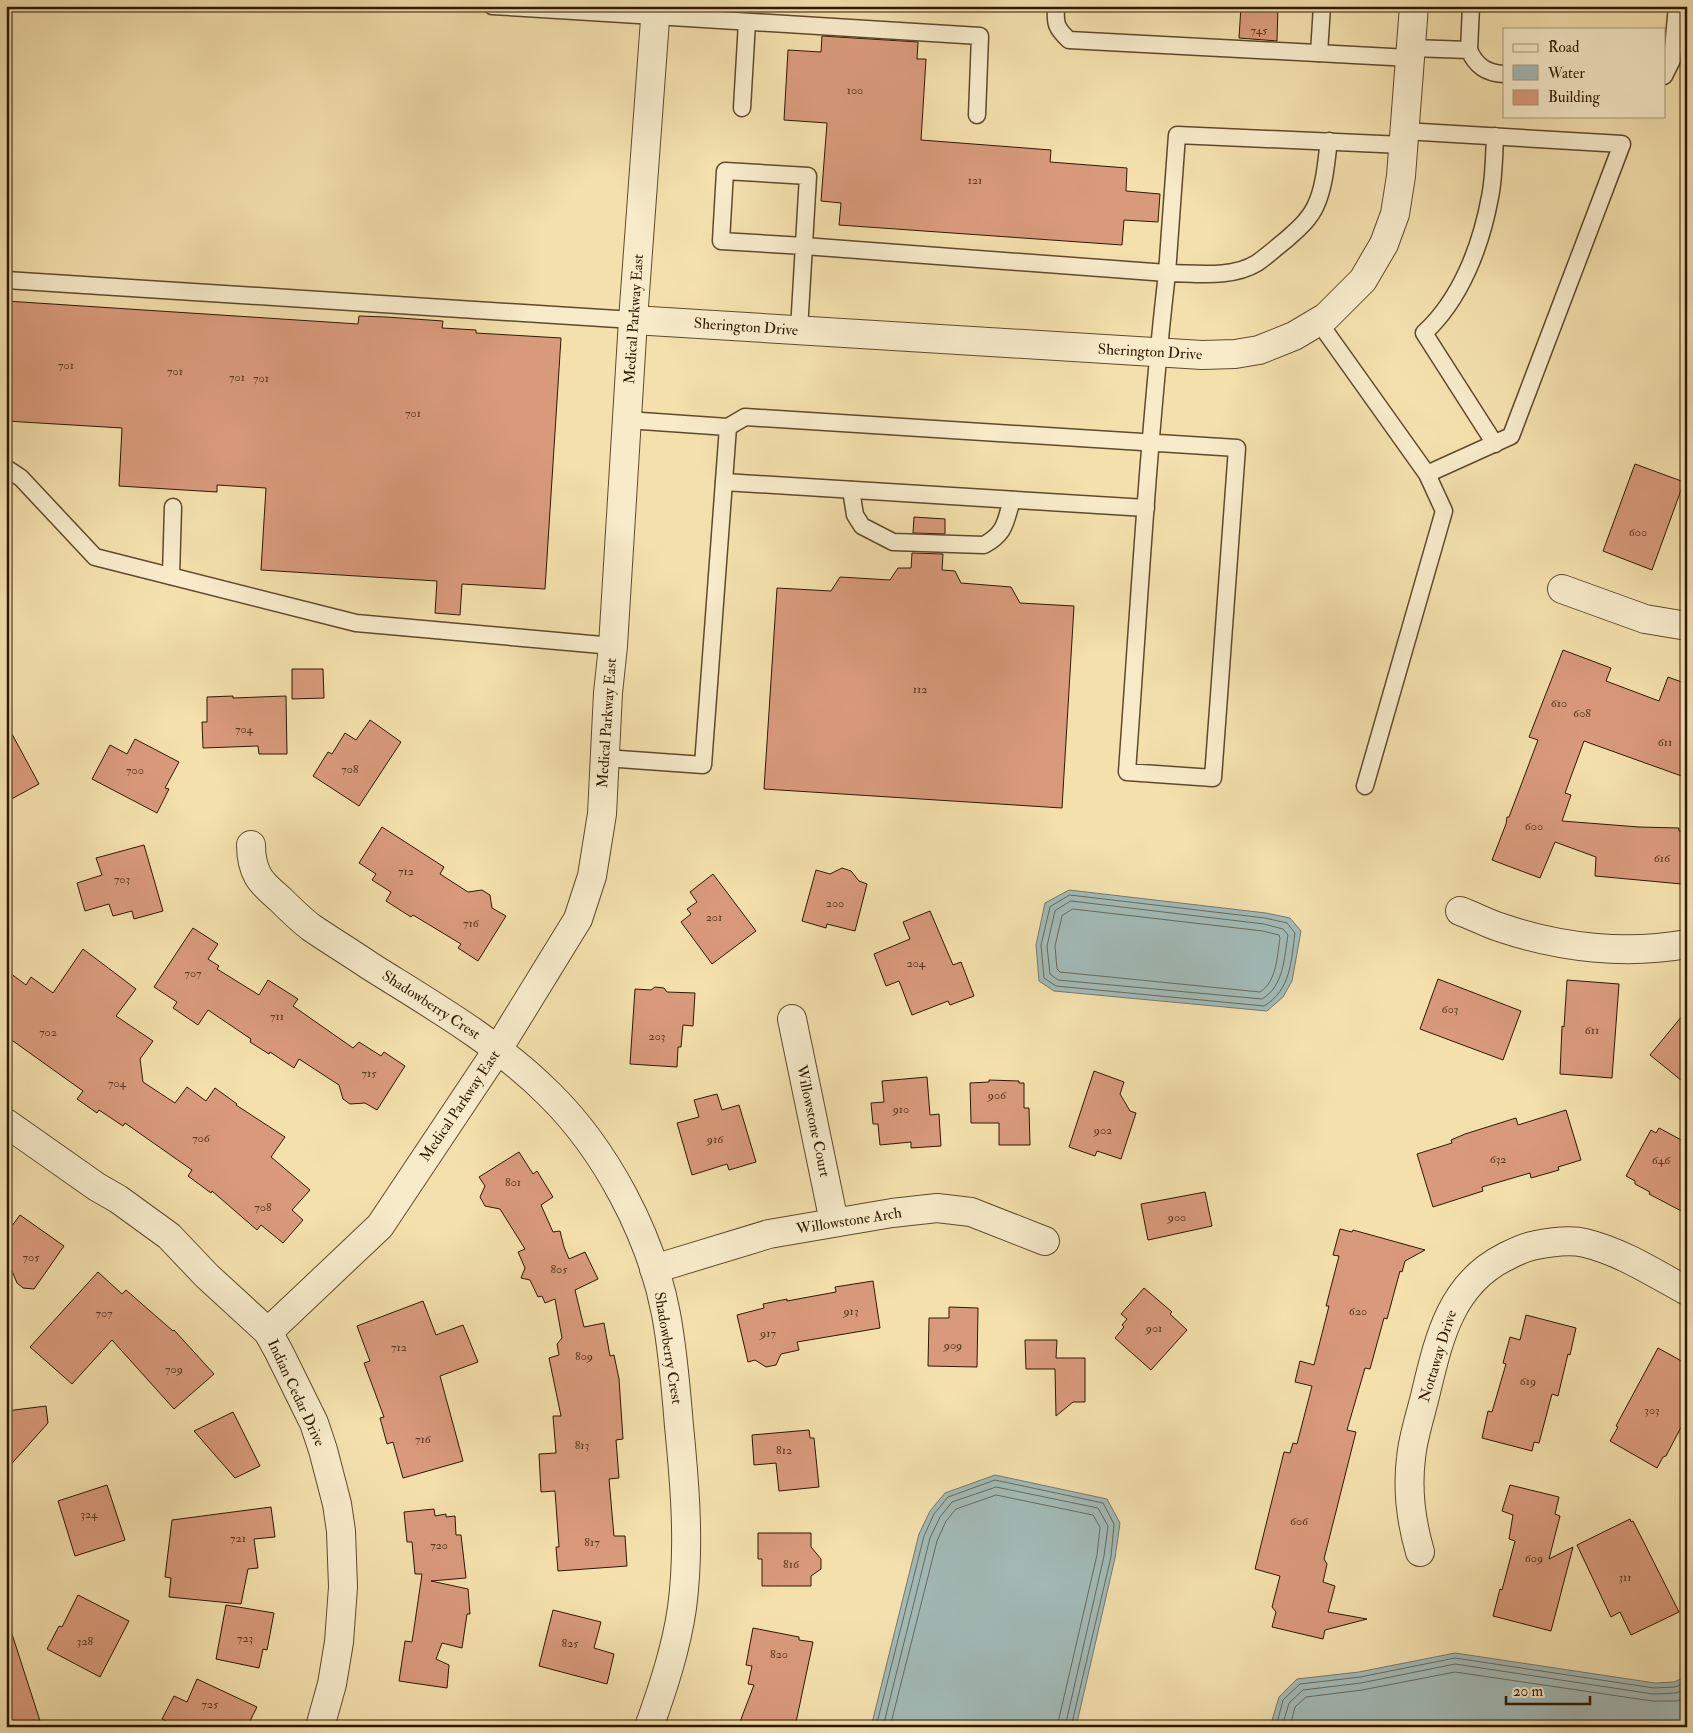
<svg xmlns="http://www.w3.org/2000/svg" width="1693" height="1733" font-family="'IM FELL Double Pica',serif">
<rect width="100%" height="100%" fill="#f3e0ad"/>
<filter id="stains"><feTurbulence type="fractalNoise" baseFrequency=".004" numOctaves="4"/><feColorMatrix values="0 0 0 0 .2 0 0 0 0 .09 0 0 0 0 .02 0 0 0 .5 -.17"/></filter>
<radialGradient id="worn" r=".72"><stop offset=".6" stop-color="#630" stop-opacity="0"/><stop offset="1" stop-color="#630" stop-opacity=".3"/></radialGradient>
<g fill="#a2bab7" stroke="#74796e">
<path d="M1069,890L1266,913L1290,918L1301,931L1292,981L1283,997L1267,1011L1054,991L1039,981L1036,945L1045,903Z"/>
<path d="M995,1475L1107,1499L1120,1523L1115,1558L1076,1727H871L919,1534L930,1511L945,1493Z"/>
<path d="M1455,1653L1655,1683L1674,1682L1687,1676V1727H1270L1279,1697L1297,1679L1359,1672Z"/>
</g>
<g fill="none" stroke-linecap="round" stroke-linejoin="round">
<g stroke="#68695c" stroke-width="1">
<path d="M1070,895L1265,918L1287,923L1295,933C1291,961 1291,990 1264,1006L1056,986L1044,978L1041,945L1050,907Z"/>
<path d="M1071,901L1264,924L1283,929L1288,935C1284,958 1284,986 1262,999L1058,980L1050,974L1047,946L1055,911Z"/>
<path d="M1073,909L1263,931L1279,935L1280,938C1277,956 1277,981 1260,992L1060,972L1057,969L1055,946L1062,916Z"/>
<path d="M876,1727L924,1536L934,1514L948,1497L995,1480L1103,1503L1114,1524L1111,1557L1071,1727"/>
<path d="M883,1727L930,1538L940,1517L952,1502L996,1487L1098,1508L1108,1526L1104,1556L1065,1727"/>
<path d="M890,1727L937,1541L946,1521L956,1509L996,1495L1093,1515L1100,1527L1097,1555L1057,1727"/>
<path d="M1276,1727L1283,1700L1300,1684L1360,1677L1455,1658L1654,1688L1675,1687L1687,1682"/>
<path d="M1282,1727L1289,1703L1303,1690L1361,1683L1455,1664L1653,1694L1676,1693L1687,1689"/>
<path d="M1290,1727L1295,1707L1306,1697L1362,1690L1455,1672L1652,1701H1677L1687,1697"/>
</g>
</g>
<g fill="#d99a7b" stroke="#2e1800">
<path d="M1241,6H1278L1277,41L1239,38Z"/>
<path d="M822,36L918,42L917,59H926L921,140L1051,150L1050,162L1127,168L1126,191L1160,194L1158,222L1124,220L1122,245L839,225L841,203L821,201L827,123L784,120L788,50L821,52Z"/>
<path d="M6,301L358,324L359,316L386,317L443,321L442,328L476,330V333L561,338L545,589L462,584L460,615L435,613L437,581L261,570L266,488L217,485V492L119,486L122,428L6,421Z"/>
<path d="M1635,464L1684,482L1652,570L1603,551Z"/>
<path d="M914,517L945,519V534L913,533Z"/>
<path d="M912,553L943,554L942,570L955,571L961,583L1011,587L1020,603L1074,606L1062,808L764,789L777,588L831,591L840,577L890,580L898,568H911Z"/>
<path d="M1563,650L1611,668L1606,681L1659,701L1668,677L1687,684V778L1584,741L1565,793L1571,795L1562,821L1639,827L1679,828V831H1687L1682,884L1595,876L1596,857L1555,842L1540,878L1492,860L1506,824L1507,817H1509L1538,740L1529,737Z"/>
<path d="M292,669H323L324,698L292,699Z"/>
<path d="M233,696V698L286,696L287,754H259L258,746L203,748L202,722H207V697Z"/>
<path d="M370,720L401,742L359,806L313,776L328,752L332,754L345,733L356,740Z"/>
<path d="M6,723L39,784L6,802Z"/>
<path d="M135,739L179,762L165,788L169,789L157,813L92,779L110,745L127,754Z"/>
<path d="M382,827L444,867L440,874L468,892L482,890L490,895L492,908L506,916L478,961L458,948L461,944L413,915L411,917L386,901L391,892L372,880L376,874L359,863Z"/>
<path d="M144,845L163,911L134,919L132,911L113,916L109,904L85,911L77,883L102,875L96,858Z"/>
<path d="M842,868L851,871L859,881L867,884L855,931L827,924L826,928L802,921L816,870L830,874Z"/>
<path d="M713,874L756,931L712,964L681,922L691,914L687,909L697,902L690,892Z"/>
<path d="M930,911L953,965L961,962L974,996L950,1005L948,1001L912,1015L899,981L886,986L874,954L910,939L903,922Z"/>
<path d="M193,928L218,944L208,959L219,966L217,969L259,995L268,980L298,999L293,1006L353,1048L359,1042L381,1056L384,1052L405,1066L377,1110L365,1103L350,1104L343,1099L339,1085L299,1059L294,1068L270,1052L269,1054L250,1042L251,1039L208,1010L198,1025L173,1008L177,1002L154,987Z"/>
<path d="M83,949L136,989L116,1016L153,1041L140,1059L143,1082L175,1103L187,1087L206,1101L215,1088L237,1104L236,1105L285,1137L271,1157L310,1190L292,1210L303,1220L283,1243L261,1225L257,1230L212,1191L211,1193L188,1176L192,1170L125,1123L123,1126L99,1110L97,1113L77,1099L83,1091L6,1036V970L26,985L31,977L53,993Z"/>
<path d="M1438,979L1521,1011L1503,1060L1420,1029Z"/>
<path d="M1567,980L1619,984L1612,1078L1560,1074L1562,1026L1564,1027Z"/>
<path d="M655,987L664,988L667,992L695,993L693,1026L683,1025L681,1047H678L677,1067L630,1064L635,989L651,990Z"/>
<path d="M1687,1010V1085L1650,1055Z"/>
<path d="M1094,1071L1124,1082L1120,1094L1130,1111L1136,1113L1121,1159L1097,1151L1095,1156L1069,1147Z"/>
<path d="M927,1077L930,1115L939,1114L941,1146L911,1148V1142L880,1145L878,1124H873L871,1103L884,1102L882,1081Z"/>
<path d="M989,1080L1019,1081V1083H1024V1108H1029L1030,1145H999V1123H971L970,1083L989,1082Z"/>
<path d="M717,1094L722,1110L739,1105L756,1162L729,1170L727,1164L692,1175L677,1123L699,1117L694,1100Z"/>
<path d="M1566,1110L1581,1160L1558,1167L1559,1170L1531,1178L1530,1173L1482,1187L1483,1191L1433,1207L1417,1154L1452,1143L1451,1140L1465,1134L1516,1118L1518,1125Z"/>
<path d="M1659,1128L1687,1143V1214L1649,1194L1650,1192L1635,1184V1181L1626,1176L1651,1130L1656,1133Z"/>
<path d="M519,1152L533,1174L537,1171L553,1197L541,1205L553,1232L560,1231L564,1247L569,1259L585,1252L598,1279L575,1290L584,1327L604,1323L610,1356L614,1355L619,1379L623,1439L616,1440L619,1478L609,1479L614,1536H625L627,1566L558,1571L556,1547H559L555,1491L541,1492L539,1454L556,1453L553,1416H561L549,1358L559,1355L557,1344L562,1338L555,1299L545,1303L542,1296L538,1297L530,1280L521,1278L525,1268L518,1252L525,1249L500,1209L485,1206L480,1197L485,1186L479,1177Z"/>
<path d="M1205,1192L1212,1226L1148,1240L1141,1204Z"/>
<path d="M20,1215L64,1246L34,1289L23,1288L17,1283L12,1271L6,1267V1234Z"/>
<path d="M1340,1229L1352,1232L1353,1230L1425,1250L1405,1261L1402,1272L1400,1271L1387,1319L1384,1318L1370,1369L1365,1368L1347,1430L1356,1432L1324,1559L1327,1564L1323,1582L1335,1586L1328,1612L1367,1619L1325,1630L1323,1639L1272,1627L1276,1612L1272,1607L1280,1576L1255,1569L1284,1452L1290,1453L1293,1443L1297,1444L1312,1386L1295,1382L1300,1361L1314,1365L1329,1306H1326L1339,1256L1333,1255Z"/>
<path d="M98,1272L122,1294L126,1290L173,1331L174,1330L214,1374L174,1409L112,1340L72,1384L30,1347Z"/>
<path d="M873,1281L880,1328L797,1342L799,1350L781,1354L776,1365L766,1367L755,1360L748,1362L737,1315L764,1308L763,1304L787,1299V1301L836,1292L835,1287Z"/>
<path d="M1144,1288L1172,1312L1170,1314L1187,1330L1151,1370L1115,1338L1124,1327L1122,1325L1127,1319L1121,1314Z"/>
<path d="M423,1301L436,1335L463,1325L478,1362L440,1376L463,1461L403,1478L393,1442L387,1444L380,1418L384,1417L364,1363L370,1361L357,1326Z"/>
<path d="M949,1307L978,1308L977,1367L928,1366L929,1318H949Z"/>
<path d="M1526,1315L1576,1328L1570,1355L1568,1354L1558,1396L1552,1394L1539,1443L1534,1442L1532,1451L1482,1438L1488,1411L1492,1412L1506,1364L1503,1363L1510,1337L1520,1340Z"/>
<path d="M1025,1340H1057L1056,1358H1085V1402H1073L1056,1416L1055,1369H1026Z"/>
<path d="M1658,1348L1687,1364V1416L1666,1456L1663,1457L1657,1468L1610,1441L1618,1427L1616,1426Z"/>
<path d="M46,1406L48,1423L6,1470V1411Z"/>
<path d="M233,1412L260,1466L235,1478L194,1431Z"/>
<path d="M809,1430L810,1438H814L819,1487L779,1491L776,1463L754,1465L752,1435Z"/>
<path d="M107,1485L125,1540L75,1556L58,1501Z"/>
<path d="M1510,1485L1559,1497L1555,1514L1560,1516L1549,1559L1573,1547L1551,1631L1493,1616L1500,1589L1502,1590L1515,1541L1509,1539L1513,1515L1502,1511Z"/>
<path d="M271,1507L275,1537L254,1539L258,1568L248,1569L241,1604L169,1597L171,1578L165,1577L172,1520Z"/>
<path d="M434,1509L435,1516L446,1514V1517L455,1516L456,1535H461L466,1578L431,1581L468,1589L470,1614H467L462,1648L442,1643L436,1659L449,1665L447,1688L399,1681L405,1641L412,1642L422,1574H415L412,1542H407L404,1512Z"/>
<path d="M1630,1519L1631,1522L1633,1521L1679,1612L1631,1635L1620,1612L1611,1617L1577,1545Z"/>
<path d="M758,1533H811V1547L821,1559V1569L811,1576V1586H762V1559H758Z"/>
<path d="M78,1595L129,1621L100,1677L47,1649L59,1626L62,1627Z"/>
<path d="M226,1605L274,1613L267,1650L263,1649L259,1668L216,1659Z"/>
<path d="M553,1610L601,1622L594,1648L614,1654L607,1684L539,1666Z"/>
<path d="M753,1628L799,1637V1640L813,1642L795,1727H738L754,1685L748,1684L752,1666L746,1665Z"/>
<path d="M11,1631L42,1727H6V1632Z"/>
<path d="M197,1679L257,1707L247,1727H178L162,1719L174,1696L187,1702Z"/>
</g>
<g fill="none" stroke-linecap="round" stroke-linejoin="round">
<g stroke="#5f4a2b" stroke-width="19">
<g id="service">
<path d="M492,6L980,36L977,115"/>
<path d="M1056,6C1055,24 1056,28 1069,40L1410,58"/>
<path d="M1411,48L1469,50C1476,66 1486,73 1504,74"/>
<path d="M1469,50L1471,6"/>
<path d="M1319,53L1322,6"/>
<path d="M1664,76L1672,60L1677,6"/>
<path d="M742,108L747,22"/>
<path d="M1404,131L1622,144L1511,436L1427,474"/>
<path d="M6,280L633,320"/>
<path d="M1318,321L1427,474L1444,511L1365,786"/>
<path d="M799,330L808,176L725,171L721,241L804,246L1167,273L1177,135L1403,145"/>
<path d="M728,427L745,417L1237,448L1213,778L1127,772C1139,606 1148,439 1167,273C1195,273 1231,279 1257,263C1267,256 1277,247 1287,239C1298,229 1310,219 1316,205C1325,185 1326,162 1329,141"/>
<path d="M1495,444L1424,333C1461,299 1481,246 1490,197C1494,178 1494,156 1495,136"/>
<path d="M6,468L21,478L95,557L356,623L613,646"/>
<path d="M724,482L1146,508"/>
<path d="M851,490L855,515L862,526L893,542L984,545C1006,533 1005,522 1012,500"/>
<path d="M171,576L173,507"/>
<path d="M605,758L703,765L728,427L627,420"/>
</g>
</g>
<g stroke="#5f4a2b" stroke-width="30">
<g id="minor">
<path d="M633,320L1202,355L1235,354L1259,350L1294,336L1326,317L1363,280L1384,244L1395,214L1401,176L1414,6"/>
<path d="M1562,589L1645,619L1687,626"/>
<path d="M251,845C251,855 253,867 258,876C263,885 272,892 280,899C290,909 301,920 312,928C331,941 351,953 370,966C432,1005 497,1042 549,1094C606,1150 651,1235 666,1314C673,1351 676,1389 679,1426C685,1486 690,1548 682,1608C676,1649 663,1688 649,1727"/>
<path d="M1460,911C1474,916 1488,924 1502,928C1561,948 1626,955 1687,944"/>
<path d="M792,1019L834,1222"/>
<path d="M6,1123L97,1187L118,1199L169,1236L207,1276L268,1332L279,1352L314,1423L323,1450L337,1504L341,1531L343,1587L339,1642L332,1684L320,1727"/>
<path d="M654,1269L769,1234L892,1213L937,1208L971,1212L1045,1241"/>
<path d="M268,1332L380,1226L498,1049L578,919L592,876L602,814L608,693L613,646L633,320L656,6"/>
<path d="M1420,1552C1411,1521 1407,1490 1411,1458C1413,1436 1421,1414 1426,1392C1439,1338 1451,1284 1505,1257C1515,1252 1524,1247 1536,1245C1551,1242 1569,1239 1585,1243C1622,1252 1654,1273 1687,1291"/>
</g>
</g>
<use href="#service" stroke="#f7ebca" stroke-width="16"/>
<use href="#minor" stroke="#f7ebca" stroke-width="28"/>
</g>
<g text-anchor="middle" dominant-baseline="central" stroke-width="4" stroke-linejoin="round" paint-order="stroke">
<g font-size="12" fill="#59381f">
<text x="1259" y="30">745</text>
<text x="855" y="90">100</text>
<text x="975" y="180">121</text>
<text x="66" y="365">701</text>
<text x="175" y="371">701</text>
<text x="237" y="377">701</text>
<text x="261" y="378">701</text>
<text x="413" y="413">701</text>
<text x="1638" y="532">600</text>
<text x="920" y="689">112</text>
<text x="1559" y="703">610</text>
<text x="1582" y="713">608</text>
<text x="244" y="729">704</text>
<text x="1665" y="742">611</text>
<text x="350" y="769">708</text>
<text x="135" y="770">700</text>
<text x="1534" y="826">600</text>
<text x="1662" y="858">616</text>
<text x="406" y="871">712</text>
<text x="122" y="879">703</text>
<text x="835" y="903">200</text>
<text x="714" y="917">201</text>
<text x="471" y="923">716</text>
<text x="916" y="963">204</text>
<text x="193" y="973">707</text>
<text x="1450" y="1009">603</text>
<text x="277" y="1016">711</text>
<text x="1592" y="1030">611</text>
<text x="48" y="1032">702</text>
<text x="657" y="1036">203</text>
<text x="369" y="1073">715</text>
<text x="117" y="1083">704</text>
<text x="997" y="1095">906</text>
<text x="901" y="1109">910</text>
<text x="1103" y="1130">902</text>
<text x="201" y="1138">706</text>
<text x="715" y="1139">916</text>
<text x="1498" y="1159">632</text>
<text x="1661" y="1160">646</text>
<text x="513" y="1182">801</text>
<text x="263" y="1207">708</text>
<text x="1177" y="1217">900</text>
<text x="31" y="1257">705</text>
<text x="559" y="1269">805</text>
<text x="851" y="1311">913</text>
<text x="1358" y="1311">620</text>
<text x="104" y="1313">707</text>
<text x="1154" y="1328">901</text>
<text x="768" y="1333">917</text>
<text x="953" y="1345">909</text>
<text x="399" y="1347">712</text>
<text x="584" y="1356">809</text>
<text x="174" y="1369">709</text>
<text x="1528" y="1381">619</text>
<text x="1652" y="1410">303</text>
<text x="423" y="1439">716</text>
<text x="582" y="1445">813</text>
<text x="784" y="1450">812</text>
<text x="89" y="1514">324</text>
<text x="1299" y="1521">606</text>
<text x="238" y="1538">721</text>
<text x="592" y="1542">817</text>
<text x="439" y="1545">720</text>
<text x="1534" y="1558">609</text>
<text x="791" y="1564">816</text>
<text x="1625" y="1577">311</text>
<text x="245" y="1638">723</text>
<text x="85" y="1641">328</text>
<text x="570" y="1643">825</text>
<text x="779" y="1654">820</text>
<text x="210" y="1704">725</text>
</g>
<g font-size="15" fill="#2e1800" stroke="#f7ebca">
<text transform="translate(634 319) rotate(-86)">Medical Parkway East</text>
<text transform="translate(746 327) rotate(4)">Sherington Drive</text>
<text transform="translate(1150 352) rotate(3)">Sherington Drive</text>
<text transform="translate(607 723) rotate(-86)">Medical Parkway East</text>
<text transform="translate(431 1005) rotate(33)">Shadowberry Crest</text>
<text transform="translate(460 1106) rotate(-56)">Medical Parkway East</text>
<text transform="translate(813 1121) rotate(78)">Willowstone Court</text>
<text transform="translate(849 1221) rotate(-9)">Willowstone Arch</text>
<text transform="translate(668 1348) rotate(81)">Shadowberry Crest</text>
<text transform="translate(1438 1356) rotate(-73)">Nottaway Drive</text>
<text transform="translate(296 1393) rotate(65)">Indian Cedar Drive</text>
</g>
</g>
<rect width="1693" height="1733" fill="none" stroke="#f3e0ad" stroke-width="25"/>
<rect x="8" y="8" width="1678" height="1718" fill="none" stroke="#2e1800" stroke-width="2.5"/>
<rect x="12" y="12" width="1668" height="1708" fill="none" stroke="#2e1800"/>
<rect x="1503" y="28" width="162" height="90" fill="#f7ebca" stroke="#a79779"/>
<rect x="1513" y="44" width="25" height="8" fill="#f7ebca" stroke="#a79779"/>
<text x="1548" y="52" font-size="15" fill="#2e1800">Road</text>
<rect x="1513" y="65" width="25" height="15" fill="#a2bab7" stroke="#a79779"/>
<text x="1548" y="78" font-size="15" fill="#2e1800">Water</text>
<rect x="1513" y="90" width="25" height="15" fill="#d99a7b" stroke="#a79779"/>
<text x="1548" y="102" font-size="15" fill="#2e1800">Building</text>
<path d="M1506 1696v8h84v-8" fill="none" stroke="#2e1800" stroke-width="2.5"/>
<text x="1513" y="1696" font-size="15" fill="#2e1800" stroke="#f7ebca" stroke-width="4" paint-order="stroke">20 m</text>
<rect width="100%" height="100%" filter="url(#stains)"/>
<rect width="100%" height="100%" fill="url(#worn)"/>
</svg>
